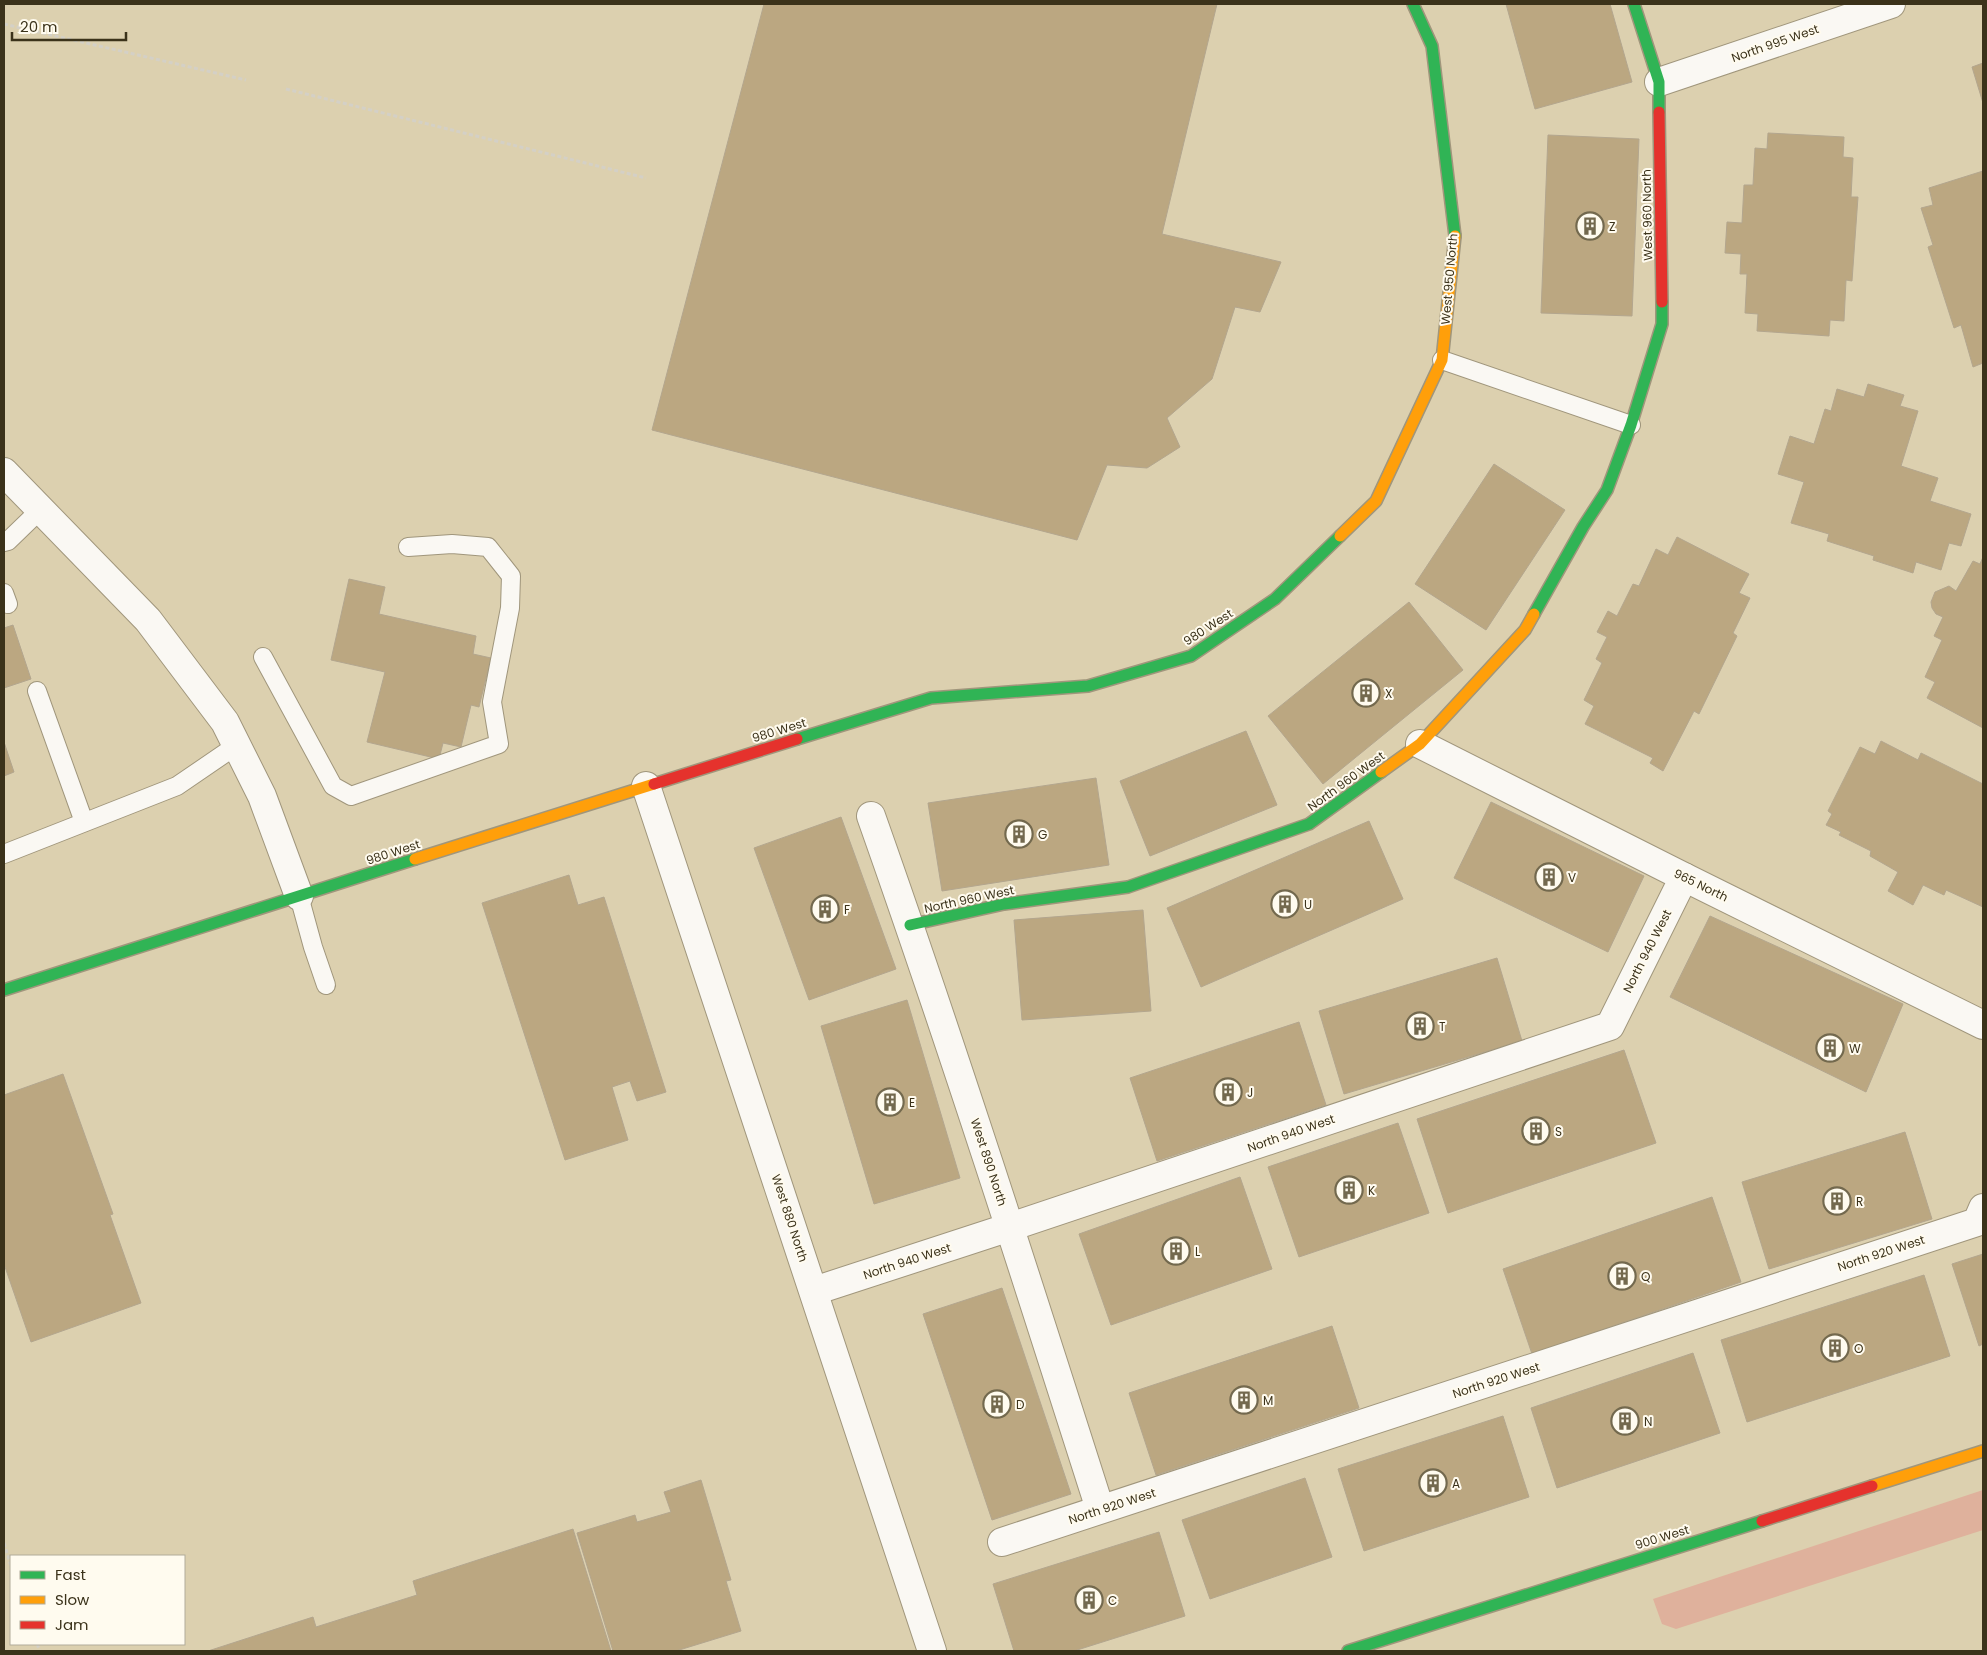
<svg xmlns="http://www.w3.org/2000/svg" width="1987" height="1655" font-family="Poppins,sans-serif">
<rect width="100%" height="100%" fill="#dcd0af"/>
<path fill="#dfb19c" d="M1983,1490V1530L1676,1629L1662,1624L1653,1599Z"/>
<g fill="#bba781" stroke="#b3a68e">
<path d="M764,4H1217L1162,234L1281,262L1260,312L1235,307L1212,379L1167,418L1180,447L1147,468L1107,465L1077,540L652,430Z"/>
<path d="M1506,4H1610L1632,82L1535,109Z"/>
<path d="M1983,63V103L1972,67Z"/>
<path d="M1768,133L1844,137L1843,157L1853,158L1851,197H1858L1852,281L1846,280L1844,321L1830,320L1829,336L1757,331L1758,314L1745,313L1747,274H1740L1741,254L1725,253L1727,222L1742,223L1744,185H1753L1755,148L1767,149Z"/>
<path d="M1548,135L1639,139L1632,316L1541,313Z"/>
<path d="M1983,171V363L1973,367L1961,325L1954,328L1928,247L1933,245L1921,208L1933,205L1929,188Z"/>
<path d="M1868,384L1904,395L1900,406L1918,411L1901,466L1938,478L1930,501L1971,514L1961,546L1949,543L1941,570L1916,562L1913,573L1873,560L1874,556L1827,541L1829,534L1791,523L1804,482L1778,474L1790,436L1814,444L1825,409L1831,411L1837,389L1864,397Z"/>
<path d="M1494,464L1565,510L1486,630L1415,584Z"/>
<path d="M1677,537L1749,574L1739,593L1750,598L1733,633L1737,636L1699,714L1694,711L1663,771L1650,763L1653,758L1585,724L1594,706L1584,700L1602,663L1596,659L1607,637L1597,632L1608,611L1617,616L1633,584L1639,586L1656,549L1668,555Z"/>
<path d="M1983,557V728L1927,698L1935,682L1925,677L1942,640L1934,636L1943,617L1936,614L1932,608L1931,602L1935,592L1949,586L1956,591L1973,561L1980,564Z"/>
<path d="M349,579L385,587L379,614L476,636L473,654L491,658L479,707L471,705L461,747L443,743L439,759L367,742L385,672L331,660Z"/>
<path d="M1409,602L1463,670L1323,784L1268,716Z"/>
<path d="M13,625L31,679L4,688V628Z"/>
<path d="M1246,731L1277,805L1150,856L1120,781Z"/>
<path d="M1881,741L1918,760L1921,753L1983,784V907L1946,890L1944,895L1923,885L1913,905L1888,891L1898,872L1870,856L1871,851L1839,835L1841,832L1826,825L1832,814L1828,811L1860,747L1875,754Z"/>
<path d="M4,742L14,772L4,776Z"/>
<path d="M1096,778L1109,865L942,891L928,803Z"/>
<path d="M1491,802L1644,876L1608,952L1454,878Z"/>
<path d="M841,817L896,969L809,1000L754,848Z"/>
<path d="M1369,821L1403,899L1201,987L1167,908Z"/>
<path d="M569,875L578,905L604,897L666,1092L637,1101L630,1081L612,1087L628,1140L565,1160L482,903Z"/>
<path d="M1143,910L1151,1011L1022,1020L1014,920Z"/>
<path d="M1710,916L1903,1004L1866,1092L1670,997Z"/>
<path d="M1497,958L1522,1041L1344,1094L1319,1011Z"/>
<path d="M907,1000L960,1178L874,1204L821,1026Z"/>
<path d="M1299,1022L1326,1105L1157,1161L1130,1078Z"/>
<path d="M1624,1050L1656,1143L1448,1213L1417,1119Z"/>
<path d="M63,1074L113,1214L110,1215L141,1303L31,1342L4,1264V1095Z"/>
<path d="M1398,1123L1429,1213L1299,1257L1268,1167Z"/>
<path d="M1905,1132L1932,1219L1769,1269L1742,1182Z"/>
<path d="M1240,1177L1272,1269L1111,1325L1079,1234Z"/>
<path d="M1712,1197L1741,1282L1532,1354L1503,1269Z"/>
<path d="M1983,1254V1344L1979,1346L1952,1264Z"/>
<path d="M1924,1275L1950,1356L1747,1422L1721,1340Z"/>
<path d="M1002,1288L1071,1494L992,1520L923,1314Z"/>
<path d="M1332,1326L1359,1408L1156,1475L1129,1393Z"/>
<path d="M1693,1353L1720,1433L1557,1488L1531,1408Z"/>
<path d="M1503,1416L1529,1497L1364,1551L1338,1469Z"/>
<path d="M1305,1478L1332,1557L1210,1599L1182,1520Z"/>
<path d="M701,1480L731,1580L726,1581L741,1631L676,1651H613L577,1533L635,1515L637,1522L671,1512L664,1492Z"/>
<path d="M573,1529L611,1651H208L313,1617L316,1627L417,1595L413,1581Z"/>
<path d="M1159,1532L1185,1616L1074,1651H1014L993,1584Z"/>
</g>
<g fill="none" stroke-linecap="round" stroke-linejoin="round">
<g stroke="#a0967c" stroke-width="20">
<g id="lane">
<path d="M1442,360L1631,425"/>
<path d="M4,542L8,541L40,510"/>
<path d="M4,593L8,604"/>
<path d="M263,657L333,786L351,796L499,744L492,702L510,608L511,576L488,547L452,544L408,547"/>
<path d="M37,691L84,822"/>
<path d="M4,854L177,786L237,745"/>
<path d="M299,896L313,947L326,985"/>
</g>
</g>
<g stroke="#a0967c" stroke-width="30">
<g id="street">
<path d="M1659,82L1891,4"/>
<path d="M4,472L148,620L225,722L262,796L299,896"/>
<path d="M1420,744L1684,877L1983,1025"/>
<path d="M646,786L932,1651"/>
<path d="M871,816C952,1045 1026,1277 1100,1509"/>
<path d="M814,1291L1010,1227L1610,1026L1684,877"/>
<path d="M1002,1542L1977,1222L1983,1208"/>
</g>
</g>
<g stroke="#a0967c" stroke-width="14">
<g id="fast">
<path d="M1413,4L1432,46L1455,236"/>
<path d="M1634,4L1659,82V112"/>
<path d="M1534,614L1583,527L1607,490L1631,425L1662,324V302"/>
<path d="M797,739L931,698L1088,686L1191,656L1275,599L1340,536"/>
<path d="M910,925L1004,904L1128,887L1309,824L1381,772"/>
<path d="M4,990L415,859"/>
<path d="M1348,1651L1762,1521"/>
</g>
</g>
<g stroke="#a0967c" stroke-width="14">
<g id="slow">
<path d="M1340,536L1376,501L1442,360L1455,236"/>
<path d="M1381,772L1420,744L1525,630L1534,614"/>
<path d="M415,859L654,784"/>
<path d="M1872,1486L1983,1451"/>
</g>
</g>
<g stroke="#a0967c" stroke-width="14">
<g id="jam">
<path d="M1659,112L1662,302"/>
<path d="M654,784L797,739"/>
<path d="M1762,1521L1872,1486"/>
</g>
</g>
<g stroke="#d4d0c6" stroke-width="3" stroke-dasharray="4 2.5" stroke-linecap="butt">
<path d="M4,24L246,80"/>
<path d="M286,89L646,178"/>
<path d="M4,1543L11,1566"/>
<path d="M37,1644L40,1651"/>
</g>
<use href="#lane" stroke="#faf8f3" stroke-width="18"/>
<use href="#street" stroke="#faf8f3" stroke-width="28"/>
<use href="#fast" stroke="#30b455" stroke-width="11"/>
<use href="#slow" stroke="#ff9f0a" stroke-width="11"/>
<use href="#jam" stroke="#e5322d" stroke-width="11"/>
</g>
<defs>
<g id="building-ring" transform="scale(1.4375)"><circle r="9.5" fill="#fffbef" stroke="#73694e" stroke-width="1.5"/><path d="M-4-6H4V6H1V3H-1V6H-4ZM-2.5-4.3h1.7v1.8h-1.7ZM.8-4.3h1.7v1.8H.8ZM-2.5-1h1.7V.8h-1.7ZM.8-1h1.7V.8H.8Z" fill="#73694e"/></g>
</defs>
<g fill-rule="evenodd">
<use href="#building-ring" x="1590" y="226"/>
<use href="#building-ring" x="1366" y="693"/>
<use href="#building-ring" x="1019" y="834"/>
<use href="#building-ring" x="1549" y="877"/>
<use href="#building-ring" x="1285" y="904"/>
<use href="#building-ring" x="825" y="909"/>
<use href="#building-ring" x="1420" y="1026"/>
<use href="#building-ring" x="1830" y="1048"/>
<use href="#building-ring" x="1228" y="1092"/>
<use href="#building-ring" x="890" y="1102"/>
<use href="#building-ring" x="1536" y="1131"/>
<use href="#building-ring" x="1349" y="1190"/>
<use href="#building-ring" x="1837" y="1201"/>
<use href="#building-ring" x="1176" y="1251"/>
<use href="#building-ring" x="1622" y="1276"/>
<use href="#building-ring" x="1835" y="1348"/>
<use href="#building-ring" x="1244" y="1400"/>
<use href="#building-ring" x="997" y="1404"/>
<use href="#building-ring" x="1625" y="1421"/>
<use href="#building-ring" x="1433" y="1483"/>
<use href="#building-ring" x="1089" y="1600"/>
</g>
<g text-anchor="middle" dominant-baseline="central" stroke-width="4" stroke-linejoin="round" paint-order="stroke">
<g font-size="12" fill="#3b321a" stroke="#fffbef">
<text transform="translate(1775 43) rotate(-19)">North 995 West</text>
<text transform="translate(1647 215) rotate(-91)">West 960 North</text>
<text transform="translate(1449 279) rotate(-85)">West 950 North</text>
<text transform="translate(1208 627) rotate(-33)">980 West</text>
<text transform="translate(779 730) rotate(-17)">980 West</text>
<text transform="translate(1346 781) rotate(-36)">North 960 West</text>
<text transform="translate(393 852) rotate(-18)">980 West</text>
<text transform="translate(1701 885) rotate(26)">965 North</text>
<text transform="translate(969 899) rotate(-12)">North 960 West</text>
<text transform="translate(1647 951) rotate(-63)">North 940 West</text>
<text transform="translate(1291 1133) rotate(-19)">North 940 West</text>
<text transform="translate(989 1162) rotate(72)">West 890 North</text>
<text transform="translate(790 1218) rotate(72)">West 880 North</text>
<text transform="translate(1881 1253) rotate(-18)">North 920 West</text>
<text transform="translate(907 1261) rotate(-18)">North 940 West</text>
<text transform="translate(1496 1380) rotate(-18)">North 920 West</text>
<text transform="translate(1112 1506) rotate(-18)">North 920 West</text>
<text transform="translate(1662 1537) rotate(-17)">900 West</text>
</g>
<g font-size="12" fill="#3b321a" stroke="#fffbef" text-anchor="start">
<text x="1609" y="226">Z</text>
<text x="1385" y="693">X</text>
<text x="1038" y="834">G</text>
<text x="1568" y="877">V</text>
<text x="1304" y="904">U</text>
<text x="844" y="909">F</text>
<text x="1439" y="1026">T</text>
<text x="1849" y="1048">W</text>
<text x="1247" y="1092">J</text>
<text x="909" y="1102">E</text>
<text x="1555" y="1131">S</text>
<text x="1368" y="1190">K</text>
<text x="1856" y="1201">R</text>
<text x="1195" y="1251">L</text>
<text x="1641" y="1276">Q</text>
<text x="1854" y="1348">O</text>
<text x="1263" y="1400">M</text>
<text x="1016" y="1404">D</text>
<text x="1644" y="1421">N</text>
<text x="1452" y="1483">A</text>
<text x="1108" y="1600">C</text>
</g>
</g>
<rect width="1987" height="1655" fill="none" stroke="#3b321a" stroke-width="10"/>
<rect x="10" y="1555" width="175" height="90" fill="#fffbef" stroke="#b1ab9a"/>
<rect x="20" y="1571" width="25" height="8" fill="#30b455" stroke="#b1ab9a"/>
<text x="55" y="1580" font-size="15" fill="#3b321a">Fast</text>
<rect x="20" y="1596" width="25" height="8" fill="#ff9f0a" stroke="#b1ab9a"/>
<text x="55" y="1605" font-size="15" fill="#3b321a">Slow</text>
<rect x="20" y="1621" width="25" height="8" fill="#e5322d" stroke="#b1ab9a"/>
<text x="55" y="1630" font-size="15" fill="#3b321a">Jam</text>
<path d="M12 32v8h114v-8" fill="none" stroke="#3b321a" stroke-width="2.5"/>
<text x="20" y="32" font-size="15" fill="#3b321a" stroke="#fffbef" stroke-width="4" paint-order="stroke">20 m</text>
</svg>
